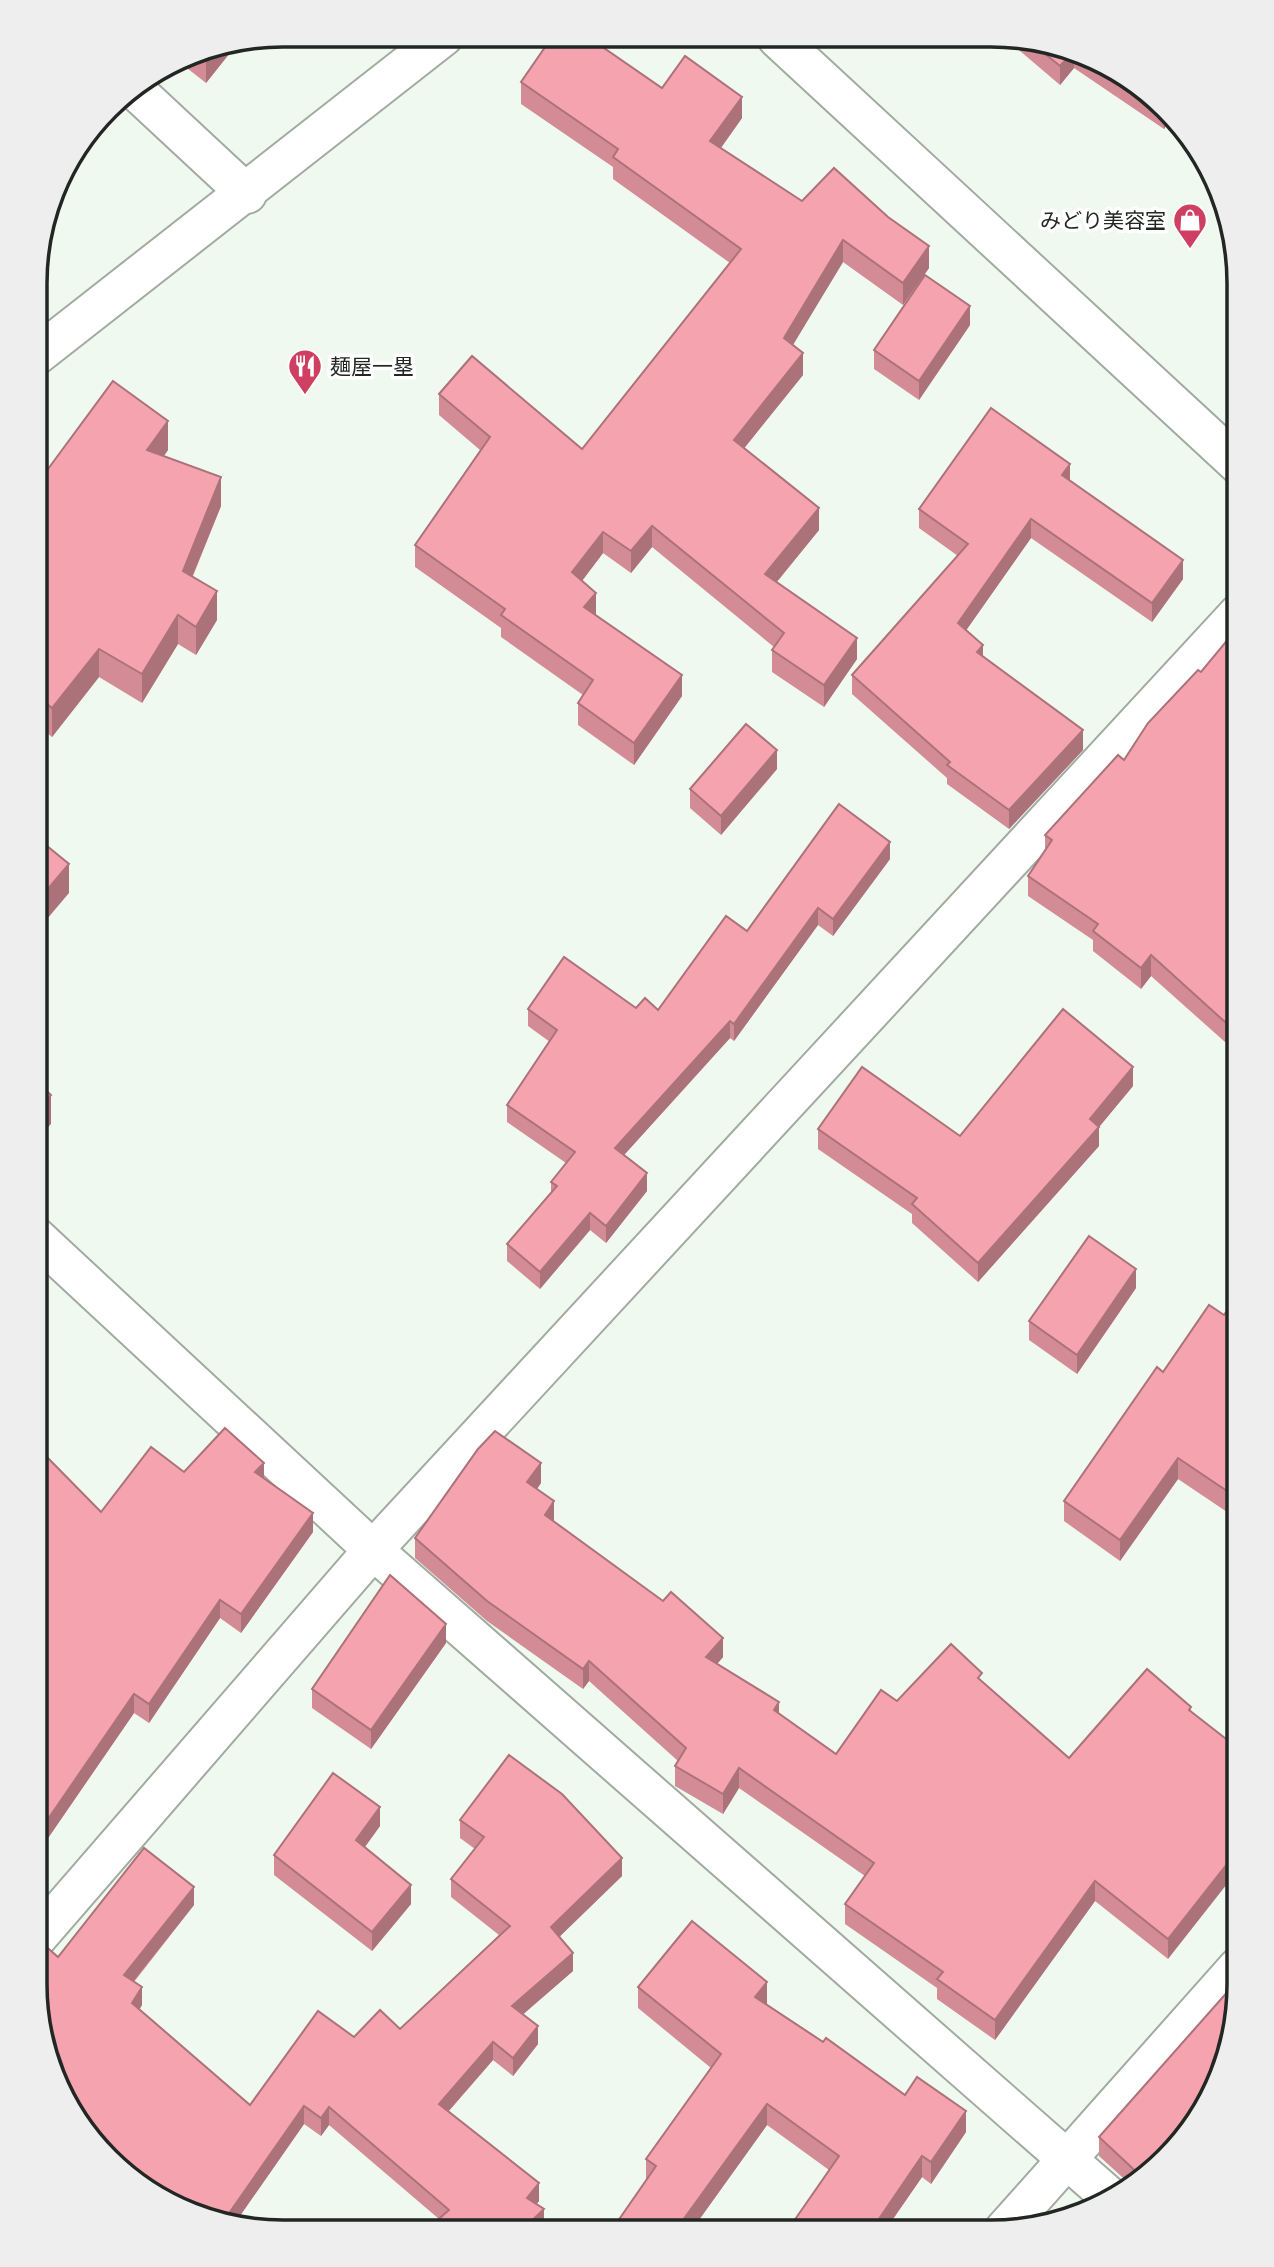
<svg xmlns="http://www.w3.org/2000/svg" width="1274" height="2267" font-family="'Noto Sans','Noto Sans JP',sans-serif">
<rect width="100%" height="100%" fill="#eff9ef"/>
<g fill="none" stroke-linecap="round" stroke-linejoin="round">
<g stroke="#a1aba1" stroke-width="42">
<g id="minor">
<path d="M133,88L247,194"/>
<path d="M36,1237L373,1550L1111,2198"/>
<path d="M35,1940L373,1550L1239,613"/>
<path d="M1004,2230L1238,1967"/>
</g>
</g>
<g stroke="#a1aba1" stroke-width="42">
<g id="tertiary">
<path d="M777,38L1239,465"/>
<path d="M37,355L444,36"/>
</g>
</g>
<use href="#minor" stroke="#fff" stroke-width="38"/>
<use href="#tertiary" stroke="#fff" stroke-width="38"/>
</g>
<g fill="#d38c96">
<path d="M1006,39L1039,40L1154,96L1170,120L1164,129L1074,68L1060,85Z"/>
<path d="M237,44L206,83L178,61L189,54Z"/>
<path d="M521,82L662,88L742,118L721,148L802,201L929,268L903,305L843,262L792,345L803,375L744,448L819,530L777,582L857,659L824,707L772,672V650L774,647L652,547L631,573L603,553L582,581L595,615L682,696L634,765L578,725V703L583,695L501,637V628L415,567V545L480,450L439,415V394L582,449L730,263L613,179V167L521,104Z"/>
<path d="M1213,183L1226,203L1227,214L1212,203Z"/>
<path d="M970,325L919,400L874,369V350Z"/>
<path d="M1239,368V389L1238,388V369Z"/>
<path d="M168,450L164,456L221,506L193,576L217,620L196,655L178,644L142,703L99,677L52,737L37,725V462L48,469Z"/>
<path d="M1070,481L1183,579L1152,622L1031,538L966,630L983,656L1083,750L1009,829L947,784V778L852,694V675L958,556L919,528V509Z"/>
<path d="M1239,626V1043L1231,1036L1225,1042L1151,976L1141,989L1093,951V940L1028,896V876L1045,851V835L1124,760L1201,672Z"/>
<path d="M777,769L721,835L690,808V789Z"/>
<path d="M890,859L833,936L818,925L734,1041L730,1038L624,1155L647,1191L606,1243L590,1230L540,1289L507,1261V1244L551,1193V1182L566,1163L507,1122V1105L550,1042L528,1026V1009L636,1008L658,1010L747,931Z"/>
<path d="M1133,1086L1099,1127V1146L978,1282L912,1223V1214L818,1149V1129L960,1136Z"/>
<path d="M1136,1288L1077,1374L1029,1340V1321Z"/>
<path d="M1239,1294V1520L1178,1479L1120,1561L1064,1521V1501L1163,1372L1224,1315Z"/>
<path d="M36,1456L101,1512L184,1472L264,1478L313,1532L241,1633L220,1618L149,1723L134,1713L35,1857Z"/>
<path d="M541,1483L537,1489L554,1522L723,1657L717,1664L779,1714L836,1754L897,1701L982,1681L1069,1758L1191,1707L1168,1959L1095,1901L995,2040L937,1999V1988L845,1924V1904L865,1876L739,1788L723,1814L675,1786V1766L678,1761L589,1681L583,1689L487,1621L415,1558V1538Z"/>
<path d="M446,1643L371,1749L312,1708V1689Z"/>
<path d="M460,1820L622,1876L559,1937L573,1971L523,2014L538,2044L513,2076L493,2060L448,2112L539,2201L536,2204L544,2227L540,2231L426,2230L439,2219L329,2125L321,2136L304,2124L235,2223L58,1957L194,1905L134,1982L142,2005L139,2010L250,2105L354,2037L400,2029L499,1935L451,1897V1879L475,1849L460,1838Z"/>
<path d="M380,1826L365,1847L411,1904L372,1951L274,1875V1855Z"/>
<path d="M638,1987L767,2004L905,2095L966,2132L931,2184L922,2177L884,2232L787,2231L829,2170L767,2125L691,2231H611L646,2181V2159L711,2068L638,2008Z"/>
<path d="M1187,2135L1142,2181L1132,2186L1099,2156V2137Z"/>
</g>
<g fill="#ac727a">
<path d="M237,44L206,83V59L214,49Z"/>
<path d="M1070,55L1074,57V68L1060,85V66Z"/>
<path d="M742,97V118L710,163V141Z"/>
<path d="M1164,111L1170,120L1164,129Z"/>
<path d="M843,240V262L784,360V338Z"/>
<path d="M929,246V268L903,305V283Z"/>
<path d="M970,306V325L919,400V381Z"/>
<path d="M803,353V375L734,461V440Z"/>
<path d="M168,421V450L147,479V450Z"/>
<path d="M1070,464V483L1062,475Z"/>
<path d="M221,477V506L183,599V571Z"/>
<path d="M819,508V530L765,596V574Z"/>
<path d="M1031,519V538L958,642V623Z"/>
<path d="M652,526V547L631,573V551Z"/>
<path d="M603,532V553L572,594V572Z"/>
<path d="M1183,560V579L1152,622V603Z"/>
<path d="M217,591V620L196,655V627Z"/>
<path d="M596,593V614L584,629V607Z"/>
<path d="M178,615V644L142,703V674Z"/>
<path d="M857,638V659L824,707V685Z"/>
<path d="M983,645V664L977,652Z"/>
<path d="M99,649V677L52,737V708Z"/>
<path d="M682,675V696L634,765V743Z"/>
<path d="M1083,730V750L1009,829V810Z"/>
<path d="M777,750V769L721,835V816Z"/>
<path d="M890,842V859L833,936V919Z"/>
<path d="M69,864V893L36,932V903Z"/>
<path d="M818,908V925L734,1041V1024Z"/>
<path d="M1151,955V976L1141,989V968Z"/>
<path d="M1231,1015V1036L1225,1042V1022Z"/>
<path d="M730,1021V1038L615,1165V1148Z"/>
<path d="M1133,1067V1086L1094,1133L1099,1127V1146L978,1282V1263L1090,1119Z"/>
<path d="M51,1095V1124L36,1140V1112Z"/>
<path d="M647,1173V1191L606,1243V1226Z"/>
<path d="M590,1213V1230L540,1289V1272Z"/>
<path d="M1136,1269V1288L1077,1374V1355Z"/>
<path d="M1178,1458V1479L1120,1561V1540Z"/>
<path d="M264,1463V1482L255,1472Z"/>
<path d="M541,1463V1483L527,1502V1482Z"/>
<path d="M554,1501V1521L545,1515Z"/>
<path d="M313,1513V1532L241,1633V1614Z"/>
<path d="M220,1600V1618L149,1723V1704Z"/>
<path d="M446,1624V1643L371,1749V1730Z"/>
<path d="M723,1638V1657L706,1677V1657Z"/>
<path d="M589,1661V1681L583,1689V1669Z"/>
<path d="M134,1694V1713L35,1857V1838Z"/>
<path d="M779,1702V1722L774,1710Z"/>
<path d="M739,1768V1788L723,1814V1794Z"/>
<path d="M380,1807V1826L356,1859V1840Z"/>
<path d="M1238,1850V1870L1168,1959V1939Z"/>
<path d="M622,1858V1876L551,1945V1927Z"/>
<path d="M1095,1881V1901L995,2040V2020Z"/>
<path d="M411,1885V1904L372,1951V1932Z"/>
<path d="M194,1887V1905L124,1993V1975Z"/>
<path d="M573,1953V1971L512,2024V2006Z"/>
<path d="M767,1982V2004L755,2018V1997Z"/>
<path d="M142,1987V2005L132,2021V2003Z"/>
<path d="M538,2026V2044L513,2076V2058Z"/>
<path d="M493,2042V2060L439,2122V2104Z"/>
<path d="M767,2104V2125L691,2231H678V2227Z"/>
<path d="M304,2106V2124L235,2223L225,2219Z"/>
<path d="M329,2107V2125L321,2136V2118Z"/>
<path d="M966,2111V2132L931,2184V2162Z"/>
<path d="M922,2156V2177L884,2232H870Z"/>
<path d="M539,2183V2201L527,2216V2198Z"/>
<path d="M544,2209V2227L540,2231H521Z"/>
</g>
<g fill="#f5a3ae" stroke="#ac727a" stroke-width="2">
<path d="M552,37H588L662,88L685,56L742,97L710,141L802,201L834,168L888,217L929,246L903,283L843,240L784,338L803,353L734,440L819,508L765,574L857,638L824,685L772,650L784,633L652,526L631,551L603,532L572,572L596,593L584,607L682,675L634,743L578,703L593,680L501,615L505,609L415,545L490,437L439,394L472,356L582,449L741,249L613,157L618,149L521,82Z"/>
<path d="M1028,40H1039L1070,55L1060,66Z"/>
<path d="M214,49L206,59L197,52Z"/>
<path d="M1115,77L1154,96L1163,110Z"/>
<path d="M925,275L970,306L919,381L874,350Z"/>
<path d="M113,381L168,421L147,450L221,477L183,571L217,591L196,627L178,615L142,674L99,649L52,708L37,696V462L48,469Z"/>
<path d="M991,408L1070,464L1062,475L1183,560L1152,603L1031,519L958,623L983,645L977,652L1083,730L1009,810L947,765L950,762L852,675L968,544L919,509Z"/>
<path d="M1239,626V1023L1231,1015L1225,1022L1151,955L1141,968L1093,931L1098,924L1028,876L1052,840L1045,835L1118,755L1124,760L1148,723L1198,670L1201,672Z"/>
<path d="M746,724L777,750L721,816L690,789Z"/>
<path d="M839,804L890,842L833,919L818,908L734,1024L730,1021L615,1148L647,1173L606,1226L590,1213L540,1272L507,1244L557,1186L551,1182L575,1152L507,1105L557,1030L528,1009L564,957L636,1008L645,998L658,1010L726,916L747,931Z"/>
<path d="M36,837L69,864L36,903Z"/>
<path d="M1063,1009L1133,1067L1090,1119L1099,1127L978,1263L912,1204L917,1198L818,1129L862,1067L960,1136Z"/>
<path d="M36,1081L51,1095L36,1112Z"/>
<path d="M1089,1236L1136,1269L1077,1355L1029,1321Z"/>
<path d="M1239,1294V1499L1178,1458L1120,1540L1064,1501L1157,1367L1163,1372L1209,1305L1224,1315Z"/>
<path d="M225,1428L264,1463L255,1472L313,1513L241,1614L220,1600L149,1704L134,1694L35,1838V1723L43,1711L35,1702L36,1456L41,1451L101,1512L151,1447L184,1472Z"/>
<path d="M495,1431L541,1463L527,1482L554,1501L545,1515L663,1601L671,1592L723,1638L706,1657L779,1702L774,1710L836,1754L881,1690L897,1701L951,1644L982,1673L978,1678L1069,1758L1147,1669L1191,1707L1189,1710L1239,1749L1238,1850L1168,1939L1095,1881L995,2020L937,1979L943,1972L845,1904L874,1863L739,1768L723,1794L675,1766L686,1748L589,1661L583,1669L487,1601L415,1538L478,1449Z"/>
<path d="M390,1575L446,1624L371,1730L312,1689Z"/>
<path d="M509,1755L562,1794L622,1858L551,1927L573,1953L512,2006L538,2026L513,2058L493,2042L439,2104L539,2183L527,2198L544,2209L521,2231L426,2230L449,2210L329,2107L321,2118L304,2106L225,2219L132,2180L86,2135L48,2064L35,1984L36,1943H42L58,1957L144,1848L194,1887L124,1975L142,1987L132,2003L250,2105L318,2011L354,2037L380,2010L400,2029L510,1926L451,1879L484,1837L460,1820Z"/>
<path d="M333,1773L380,1807L356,1840L411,1885L372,1932L274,1855Z"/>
<path d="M692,1921L767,1982L755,1997L823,2042L826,2038L905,2095L917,2077L966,2111L931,2162L922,2156L870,2232L787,2231L839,2156L767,2104L678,2227L684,2231H611L656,2166L646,2159L721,2054L638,1987Z"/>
<path d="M1238,1980V2000L1220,2078L1187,2135L1144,2179L1099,2137Z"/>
</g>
<defs>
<g id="shop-pin" transform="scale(1.75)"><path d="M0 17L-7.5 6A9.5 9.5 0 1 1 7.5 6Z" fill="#ce3f62" stroke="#fff"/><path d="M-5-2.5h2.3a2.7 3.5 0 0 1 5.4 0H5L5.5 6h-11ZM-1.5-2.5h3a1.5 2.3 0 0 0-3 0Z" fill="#fff"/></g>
<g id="restaurant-pin" transform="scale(1.75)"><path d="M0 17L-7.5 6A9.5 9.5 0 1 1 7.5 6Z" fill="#ce3f62" stroke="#fff"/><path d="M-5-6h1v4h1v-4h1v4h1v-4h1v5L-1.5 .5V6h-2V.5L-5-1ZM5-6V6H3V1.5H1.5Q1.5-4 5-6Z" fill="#fff"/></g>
</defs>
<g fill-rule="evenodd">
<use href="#shop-pin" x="1190" y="220"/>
<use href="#restaurant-pin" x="305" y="366"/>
</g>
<g text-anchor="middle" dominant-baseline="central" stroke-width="7" stroke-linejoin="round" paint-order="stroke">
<g font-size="21" fill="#232723" stroke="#fff" text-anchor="end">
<text x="1166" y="220">みどり美容室</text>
<text x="330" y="366" text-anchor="start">麺屋一塁</text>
</g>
</g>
<path d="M0 0H1274V2267H0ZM283 47H991A236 236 0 0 1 1227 283V1984A236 236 0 0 1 991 2220H283A236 236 0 0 1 47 1984V283A236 236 0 0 1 283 47Z" fill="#edeeed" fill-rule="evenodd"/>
<path fill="none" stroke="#232723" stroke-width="3.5" d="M283 47H991A236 236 0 0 1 1227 283V1984A236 236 0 0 1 991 2220H283A236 236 0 0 1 47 1984V283A236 236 0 0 1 283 47Z"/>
</svg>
